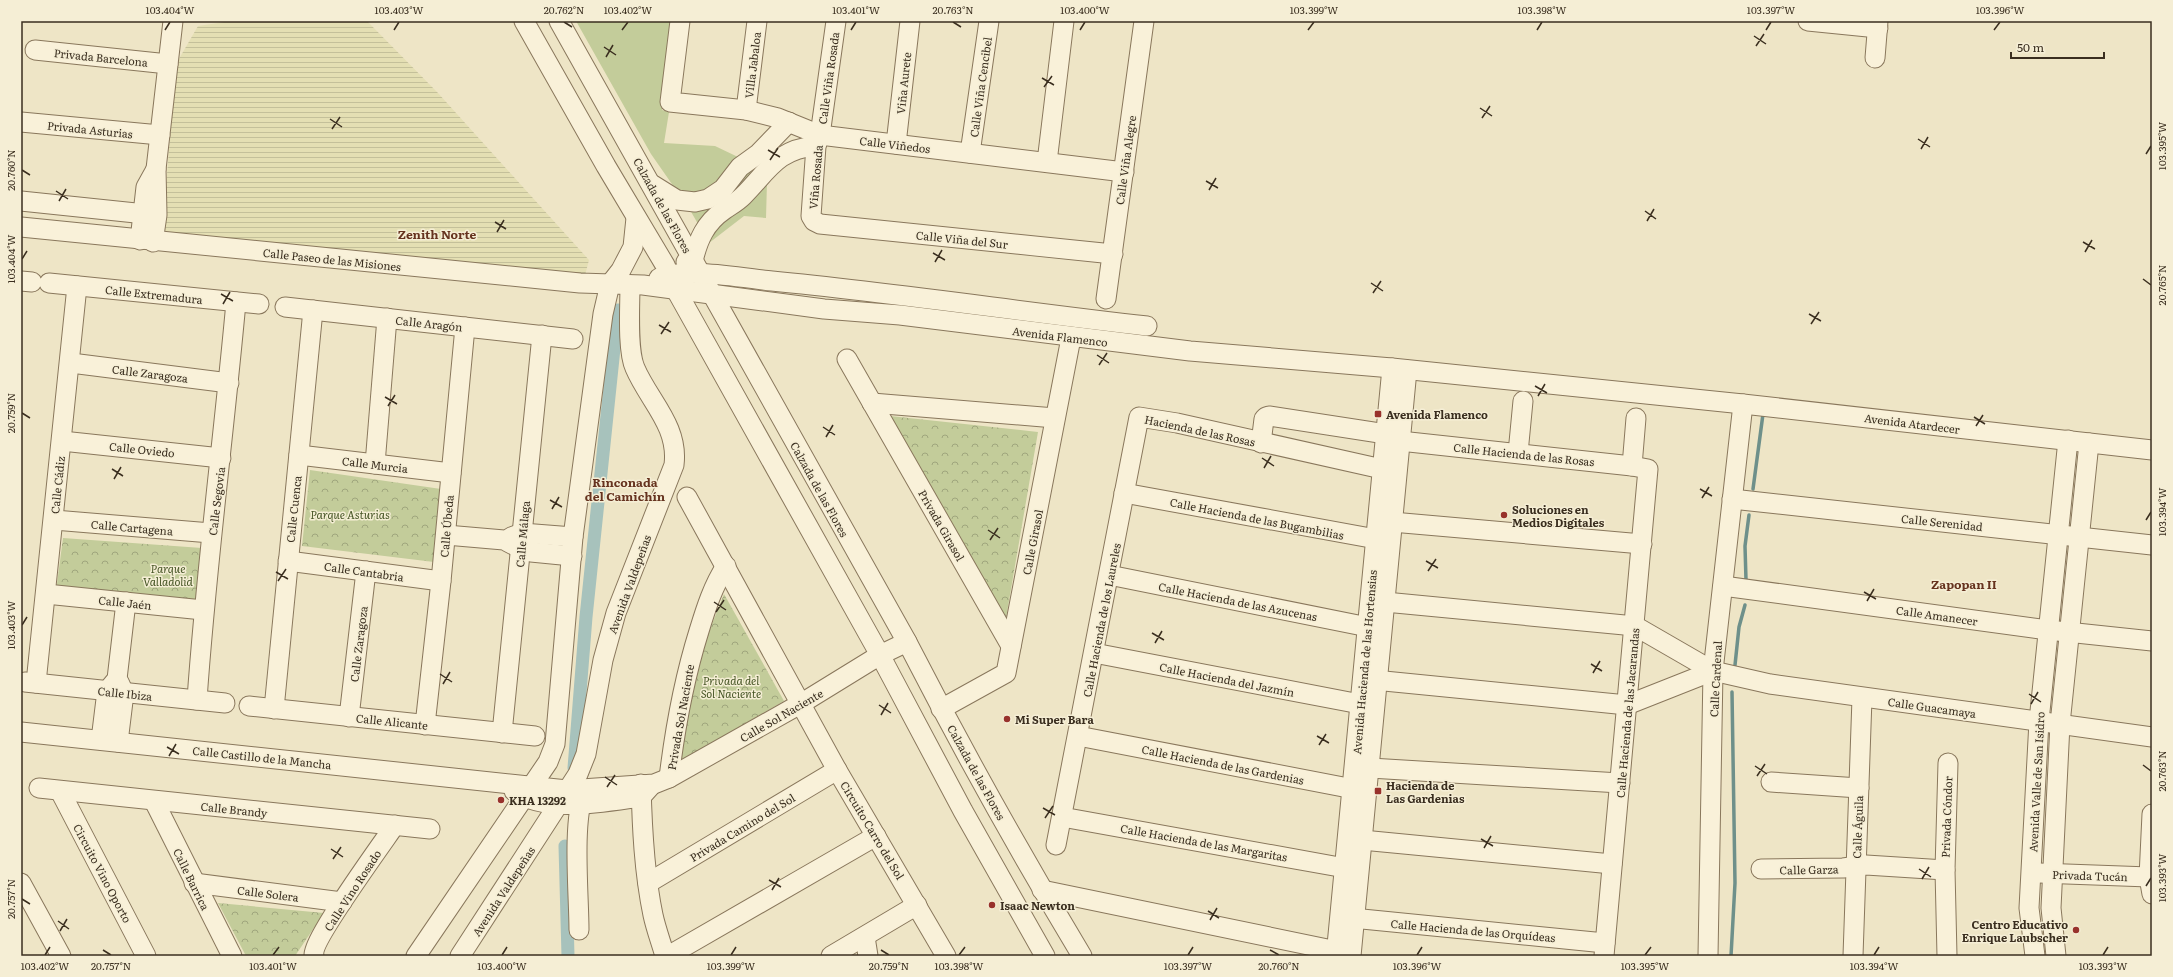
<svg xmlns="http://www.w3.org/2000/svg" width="2173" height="977" font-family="Literata,serif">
<defs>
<pattern id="farmland-rules" width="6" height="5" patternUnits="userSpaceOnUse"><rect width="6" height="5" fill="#e4dfb3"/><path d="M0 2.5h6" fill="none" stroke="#c4c09a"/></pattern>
<pattern id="park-crowns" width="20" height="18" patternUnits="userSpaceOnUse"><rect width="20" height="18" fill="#c3cc9a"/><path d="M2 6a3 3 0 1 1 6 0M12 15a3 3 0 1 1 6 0" fill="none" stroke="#9fa67d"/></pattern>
</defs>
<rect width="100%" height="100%" fill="#eee5c6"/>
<path fill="url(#farmland-rules)" d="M231,21H367L438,93L589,260L584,279L164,236L166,186L176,64L198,26Z"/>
<path fill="#c3cc9a" d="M576,21H673L662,110L669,112L664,143L715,146L738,157L767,182L766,218L744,216L709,243L690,210L651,154Z"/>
<g fill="url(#park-crowns)">
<path d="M890,416L1038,432L1006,618Z"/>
<path d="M310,470L441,489L434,562L302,546Z"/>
<path d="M63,538L202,548L196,605L56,591Z"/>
<path d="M724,594L784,701L679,762L692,674Z"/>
<path d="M218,903L324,913L295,956H246Z"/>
</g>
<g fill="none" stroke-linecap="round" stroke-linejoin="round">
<g stroke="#6e908a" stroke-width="3.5">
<path d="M1753,489L1763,414"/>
<path d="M1746,580L1745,546L1749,515"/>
<path d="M1735,665L1739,627L1745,605"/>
<path d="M1731,956L1735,883L1732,692"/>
</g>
<g stroke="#a7c2bc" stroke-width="13">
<path d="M574,768L586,617L618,310"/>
<path d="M565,846L568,956"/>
</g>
<g stroke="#89775c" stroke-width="21">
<g id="minor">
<path d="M524,21L606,166L665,265L676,290L880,655L963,811L1045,956"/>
<path d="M559,21L907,642C962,749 1020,853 1082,956"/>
<path d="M680,21L670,102L746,110L778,118L820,135L1124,172"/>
<path d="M836,21L820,135L816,146L811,216L814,221L820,224L1113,254"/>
<path d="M1808,21L1878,28"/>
<path d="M35,50L168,64"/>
<path d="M1875,58L1878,21"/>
<path d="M746,110L757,21"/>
<path d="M21,122L160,135"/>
<path d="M896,144L910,21"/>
<path d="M970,153L989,21"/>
<path d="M1047,162L1064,21"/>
<path d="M156,169L173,21"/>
<path d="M653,185L677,200L695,202L708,199L723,189L740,167L758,154L789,122"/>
<path d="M21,201L155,215"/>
<path d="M21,227L580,283L643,285L824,309L900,315L1190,351L1392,368L1743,404L2152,450"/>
<path d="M140,240L146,187L156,169L157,215L153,242"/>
<path d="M686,262L693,261C698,240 705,223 724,210C731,205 737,202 743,196C768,171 777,149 816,146"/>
<path d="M659,278C684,267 743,278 772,281C898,293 1022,312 1147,326"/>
<path d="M21,281L32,282"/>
<path d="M49,283L259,304"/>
<path d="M1106,299L1144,21"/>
<path d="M285,307L573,339"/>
<path d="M847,359L1011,646"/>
<path d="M71,363L229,383"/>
<path d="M872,403L1055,418"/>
<path d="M62,441L221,458"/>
<path d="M1400,441L1632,466L1648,469L1604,956"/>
<path d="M1261,443L1264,419L1266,417L1269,416L1386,434"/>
<path d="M1518,453L1523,401"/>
<path d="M299,455L451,473"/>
<path d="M375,464L387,318"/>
<path d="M1632,466L1636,418"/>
<path d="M1124,493L1387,541"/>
<path d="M687,497L837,770L946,956"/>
<path d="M1732,499L2152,545"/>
<path d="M54,520L211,533"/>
<path d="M1392,522L1642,544"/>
<path d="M446,535L504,540L521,549L531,552L572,556"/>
<path d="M511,537L522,533L573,537"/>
<path d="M288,561L441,581"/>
<path d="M1109,575L1368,627"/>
<path d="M1723,586L2048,630L2152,641"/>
<path d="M46,594L203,610"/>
<path d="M1385,602L1635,626L1713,671L1770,684L2152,737"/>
<path d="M1094,653L1360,704"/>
<path d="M1364,679L1627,705L1713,671"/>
<path d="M25,682L225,703"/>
<path d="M36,683L77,286"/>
<path d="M197,700C206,567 224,435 236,302"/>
<path d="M249,706L535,736"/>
<path d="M274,709L313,310"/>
<path d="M941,709L1006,673L1071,338"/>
<path d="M349,717L366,571"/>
<path d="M425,725L441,581L465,327"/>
<path d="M21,732L567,790L654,784L669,778L802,703L880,655L907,642"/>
<path d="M502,733L542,335"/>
<path d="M1078,736L1364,791"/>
<path d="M101,740L107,691L117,679L126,602"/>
<path d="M118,742L124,693L119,682"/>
<path d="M1370,768L1620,783"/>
<path d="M669,778C675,728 684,679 699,631C706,608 713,586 726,566"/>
<path d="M1771,782L1859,788"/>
<path d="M641,784C642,827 644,872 653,915C656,929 661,942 665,956"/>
<path d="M39,788L430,829"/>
<path d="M60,791L146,956"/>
<path d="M514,791C546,814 605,802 641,797L650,787"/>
<path d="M154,801L232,956"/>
<path d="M2152,814L2149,877L2152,894"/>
<path d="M1062,817L1345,868"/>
<path d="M1362,840L1612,864"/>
<path d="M1056,845L1139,417L1177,423L1382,469"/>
<path d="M1761,869L1843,868L1866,865L1945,870"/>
<path d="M2039,873L2149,877"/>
<path d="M21,883L61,956"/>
<path d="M194,883L342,902"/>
<path d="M648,883L837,770"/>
<path d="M1042,890L1337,951"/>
<path d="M1342,917L1605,943"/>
<path d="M579,930C579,896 572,822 584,793"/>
<path d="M865,937L868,956"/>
<path d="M314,956C311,941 382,844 395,825"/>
<path d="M416,956L548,762L555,744L573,537L603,314L610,284L621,270L633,247L636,218"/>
<path d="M460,956L578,774L586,754L603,660L616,613L674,465C679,426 649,401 635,368C627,350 630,306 630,285"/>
<path d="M668,956L876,836"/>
<path d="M831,956L917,905"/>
<path d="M1336,956L1392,368"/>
<path d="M1351,956L1407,370"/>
<path d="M1708,956L1713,671L1743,404"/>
<path d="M1853,956L1862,698"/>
<path d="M1947,956L1945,870L1948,763"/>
<path d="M2035,956L2029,908L2039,721L2068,440"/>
<path d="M2056,956L2051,908L2060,724L2089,443"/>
</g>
</g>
<use href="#minor" stroke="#f9f1d9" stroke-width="19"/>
</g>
<path fill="none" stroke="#3a2e1f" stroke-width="1.5" d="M564,22L572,27M953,22L961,27M165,30L170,22M394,30L399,22M622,30L628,22M851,30L856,22M1080,30L1085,22M1308,30L1314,22M1537,30L1542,22M1766,30L1771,22M1994,30L2000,22M1754,36L1766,44M1756,46L1764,34M604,47L616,55M606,57L613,45M1042,78L1054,85M1044,87L1052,76M1480,108L1492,116M1482,118L1490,106M330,119L342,127M332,129L340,117M1918,139L1930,147M1921,149L1928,137M768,150L780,157M2146,154L2151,146M770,160L778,148M22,170L30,175M1206,181L1218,188M1209,190L1216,178M56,191L68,199M59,201L66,189M1645,211L1656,219M1647,221L1654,209M495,222L506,229M497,232L504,220M2083,242L2095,249M2085,252L2092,240M933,253L945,260M22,259L27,251M935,262L942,250M2143,279L2151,285M1371,283L1383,291M1373,293L1381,281M221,294L233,301M223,304L230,292M1809,314L1821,321M1811,324L1819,312M659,325L671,332M661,334L669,322M1097,355L1109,363M1099,365L1107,353M1535,386L1547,393M1538,396L1545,384M385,397L397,404M388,406L395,395M22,413L30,418M1974,417L1985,424M1976,426L1983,415M823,427L835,435M826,437L833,425M1262,458L1274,466M1264,468L1271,456M112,469L123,476M114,479L121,467M1700,489L1712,496M1702,498L1709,487M550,500L562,507M552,509L559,497M2146,520L2151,512M988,530L1000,538M990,540L998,528M1426,561L1438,568M1428,571L1436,559M276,572L288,579M278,581L286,569M1864,592L1876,599M1867,601L1874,589M714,602L726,610M716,612L724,600M22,625L27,617M1152,633L1164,640M1155,643L1162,631M1591,664L1602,671M1593,673L1600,661M440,674L452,682M443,684L450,672M2029,694L2041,702M2031,704L2038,692M879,705L891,713M881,715L888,703M1317,736L1329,743M1319,745L1326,734M167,747L179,754M169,756L176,744M2143,765L2151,771M1755,766L1767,774M1757,776L1765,764M605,777L617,785M607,787L615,775M1043,808L1055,815M1045,818L1053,806M1481,839L1493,846M1484,848L1491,836M331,849L343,857M333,859L341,847M1919,869L1931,877M1922,879L1929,867M769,880L781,887M2146,886L2151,878M772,890L779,878M22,899L30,904M1208,911L1219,918M1210,920L1217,908M58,921L69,929M60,931L67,919M103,950L111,955M881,950L889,955M1270,950L1279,955M45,955L50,947M273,955L279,947M502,955L507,947M731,955L736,947M959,955L965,947M1188,955L1193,947M1417,955L1422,947M1645,955L1651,947M1874,955L1879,947M2103,955L2108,947"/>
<g fill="#98322c" stroke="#f5eed5" stroke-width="1.5">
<rect x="1374" y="410" width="8" height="8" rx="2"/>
<circle cx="1504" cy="515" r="4"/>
<circle cx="1007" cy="719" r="4"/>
<rect x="1374" y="787" width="8" height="8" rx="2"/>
<circle cx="501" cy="800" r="4"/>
<circle cx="992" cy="905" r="4"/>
<circle cx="2076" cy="930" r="4"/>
</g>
<g text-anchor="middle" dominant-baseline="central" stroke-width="3" stroke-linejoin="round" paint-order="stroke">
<g font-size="11" fill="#3a2e1f" stroke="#f5eed5">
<text transform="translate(101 57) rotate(6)">Privada Barcelona</text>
<text transform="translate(752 65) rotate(-83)">Villa Jabaloa</text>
<text transform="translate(828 78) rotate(-82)">Calle Viña Rosada</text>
<text transform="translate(903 83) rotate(-84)">Viña Aurete</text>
<text transform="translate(980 87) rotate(-82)">Calle Viña Cencibel</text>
<text transform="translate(90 129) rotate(6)">Privada Asturias</text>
<text transform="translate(895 144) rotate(7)">Calle Viñedos</text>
<text transform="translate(1125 160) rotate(-82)">Calle Viña Alegre</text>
<text transform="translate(815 177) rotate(-85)">Viña Rosada</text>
<text transform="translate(663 205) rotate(61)">Calzada de las Flores</text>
<text transform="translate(962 239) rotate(6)">Calle Viña del Sur</text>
<text transform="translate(332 259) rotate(6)">Calle Paseo de las Misiones</text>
<text transform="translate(154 294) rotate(6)">Calle Extremadura</text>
<text transform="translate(429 323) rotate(6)">Calle Aragón</text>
<text transform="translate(1060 336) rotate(7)">Avenida Flamenco</text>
<text transform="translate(150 373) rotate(7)">Calle Zaragoza</text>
<text transform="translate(1912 423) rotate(7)">Avenida Atardecer</text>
<text transform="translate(1200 430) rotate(12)">Hacienda de las Rosas</text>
<text transform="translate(142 449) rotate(6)">Calle Oviedo</text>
<text transform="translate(1524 454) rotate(6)">Calle Hacienda de las Rosas</text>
<text transform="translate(375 464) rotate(7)">Calle Murcia</text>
<text transform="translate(57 485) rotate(-84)">Calle Cádiz</text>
<text transform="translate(820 489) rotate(61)">Calzada de las Flores</text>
<text transform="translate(216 501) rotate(-83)">Calle Segovia</text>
<text transform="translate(293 509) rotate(-84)">Calle Cuenca</text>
<text transform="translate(1257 518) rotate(11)">Calle Hacienda de las Bugambilias</text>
<text transform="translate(1942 522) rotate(6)">Calle Serenidad</text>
<text transform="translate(942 525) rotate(60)">Privada Girasol</text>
<text transform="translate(446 526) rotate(-85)">Calle Úbeda</text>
<text transform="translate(132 527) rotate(5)">Calle Cartagena</text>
<text transform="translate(522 534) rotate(-85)">Calle Málaga</text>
<text transform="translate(1032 542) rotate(-79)">Calle Girasol</text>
<text transform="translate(364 571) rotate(8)">Calle Cantabria</text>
<text transform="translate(629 584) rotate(-70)">Avenida Valdepeñas</text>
<text transform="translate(1238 601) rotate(11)">Calle Hacienda de las Azucenas</text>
<text transform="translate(125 602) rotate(6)">Calle Jaén</text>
<text transform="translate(1937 615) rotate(8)">Calle Amanecer</text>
<text transform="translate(1101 620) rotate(-79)">Calle Hacienda de los Laureles</text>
<text transform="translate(358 644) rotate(-83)">Calle Zaragoza</text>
<text transform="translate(1364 662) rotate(-85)">Avenida Hacienda de las Hortensias</text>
<text transform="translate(1227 679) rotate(11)">Calle Hacienda del Jazmín</text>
<text transform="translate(1715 679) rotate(-87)">Calle Cardenal</text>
<text transform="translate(125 693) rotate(6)">Calle Ibiza</text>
<text transform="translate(1932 707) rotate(8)">Calle Guacamaya</text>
<text transform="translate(1627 713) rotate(-85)">Calle Hacienda de las Jacarandas</text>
<text transform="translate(781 715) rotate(-30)">Calle Sol Naciente</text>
<text transform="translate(680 717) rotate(-80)">Privada Sol Naciente</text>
<text transform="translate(392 721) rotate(6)">Calle Alicante</text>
<text transform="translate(262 757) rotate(6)">Calle Castillo de la Mancha</text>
<text transform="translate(1223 764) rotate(11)">Calle Hacienda de las Gardenias</text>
<text transform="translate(977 772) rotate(61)">Calzada de las Flores</text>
<text transform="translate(2036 782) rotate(-87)">Avenida Valle de San Isidro</text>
<text transform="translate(234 809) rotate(6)">Calle Brandy</text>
<text transform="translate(1946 817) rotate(-88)">Privada Cóndor</text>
<text transform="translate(742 827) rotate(-31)">Privada Camino del Sol</text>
<text transform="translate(1857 827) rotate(-88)">Calle Águila</text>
<text transform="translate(873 830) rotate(59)">Circuito Carro del Sol</text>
<text transform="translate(1204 842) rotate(10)">Calle Hacienda de las Margaritas</text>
<text transform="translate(1809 869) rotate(-1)">Calle Garza</text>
<text transform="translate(103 873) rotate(62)">Circuito Vino Oporto</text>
<text transform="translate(2090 875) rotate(2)">Privada Tucán</text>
<text transform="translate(192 879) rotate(64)">Calle Barrica</text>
<text transform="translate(352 890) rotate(-57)">Calle Vino Rosado</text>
<text transform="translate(503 891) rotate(-57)">Avenida Valdepeñas</text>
<text transform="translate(268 893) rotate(7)">Calle Solera</text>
<text transform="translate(1473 930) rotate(5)">Calle Hacienda de las Orquídeas</text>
</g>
<g font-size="11" font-weight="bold" fill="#3a2e1f" stroke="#f5eed5" text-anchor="start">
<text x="1386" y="414">Avenida Flamenco</text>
<text x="1512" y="509">Soluciones en<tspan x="1512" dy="13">Medios Digitales</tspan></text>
<text x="1015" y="719">Mi Super Bara</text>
<text x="1386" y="785">Hacienda de<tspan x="1386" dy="13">Las Gardenias</tspan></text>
<text x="509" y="800">KHA 13292</text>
<text x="1000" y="905">Isaac Newton</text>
<text x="2068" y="924" text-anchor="end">Centro Educativo<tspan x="2068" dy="13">Enrique Laubscher</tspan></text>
</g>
<g font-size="11" font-style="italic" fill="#475626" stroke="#f5eed5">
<text x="350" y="514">Parque Asturias</text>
<text x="168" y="568">Parque<tspan x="168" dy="13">Valladolid</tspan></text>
<text x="731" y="680">Privada del<tspan x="731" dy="13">Sol Naciente</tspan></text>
</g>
<g font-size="12" font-weight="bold" fill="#66331f" stroke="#f5eed5">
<text x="437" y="234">Zenith Norte</text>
<text x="625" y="482">Rinconada<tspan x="625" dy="14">del Camichín</tspan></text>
<text x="1964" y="584">Zapopan II</text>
</g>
</g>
<rect width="2173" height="977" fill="none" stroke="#f5eed5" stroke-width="44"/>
<path d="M2011 52v6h93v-6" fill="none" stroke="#3a2e1f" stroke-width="2"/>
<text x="2017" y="52" font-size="12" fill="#3a2e1f" stroke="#f5eed5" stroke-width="3" paint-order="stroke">50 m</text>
<rect x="22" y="22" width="2129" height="933" fill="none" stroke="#3a2e1f" stroke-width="1.5"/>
<g font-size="10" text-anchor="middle" fill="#3a2e1f">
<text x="170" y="14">103.404°W</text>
<text x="399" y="14">103.403°W</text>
<text x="564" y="14">20.762°N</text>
<text x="628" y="14">103.402°W</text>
<text x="856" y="14">103.401°W</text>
<text x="953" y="14">20.763°N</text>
<text x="1085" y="14">103.400°W</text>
<text x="1314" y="14">103.399°W</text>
<text x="1542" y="14">103.398°W</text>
<text x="1771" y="14">103.397°W</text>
<text x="2000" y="14">103.396°W</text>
<text transform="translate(2162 146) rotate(-90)" y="4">103.395°W</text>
<text transform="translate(11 170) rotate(-90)" y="4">20.760°N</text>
<text transform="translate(11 259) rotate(-90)" y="4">103.404°W</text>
<text transform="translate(2162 285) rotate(-90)" y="4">20.765°N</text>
<text transform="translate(11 413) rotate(-90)" y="4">20.759°N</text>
<text transform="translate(2162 512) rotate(-90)" y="4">103.394°W</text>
<text transform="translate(11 625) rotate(-90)" y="4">103.403°W</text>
<text transform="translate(2162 771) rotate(-90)" y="4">20.763°N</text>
<text transform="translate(2162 878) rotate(-90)" y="4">103.393°W</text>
<text transform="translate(11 899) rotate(-90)" y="4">20.757°N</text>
<text x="45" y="970">103.402°W</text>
<text x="111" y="970">20.757°N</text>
<text x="273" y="970">103.401°W</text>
<text x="502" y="970">103.400°W</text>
<text x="731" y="970">103.399°W</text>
<text x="889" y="970">20.759°N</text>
<text x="959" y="970">103.398°W</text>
<text x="1188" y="970">103.397°W</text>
<text x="1279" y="970">20.760°N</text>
<text x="1417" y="970">103.396°W</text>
<text x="1645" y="970">103.395°W</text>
<text x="1874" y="970">103.394°W</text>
<text x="2103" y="970">103.393°W</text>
</g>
</svg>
